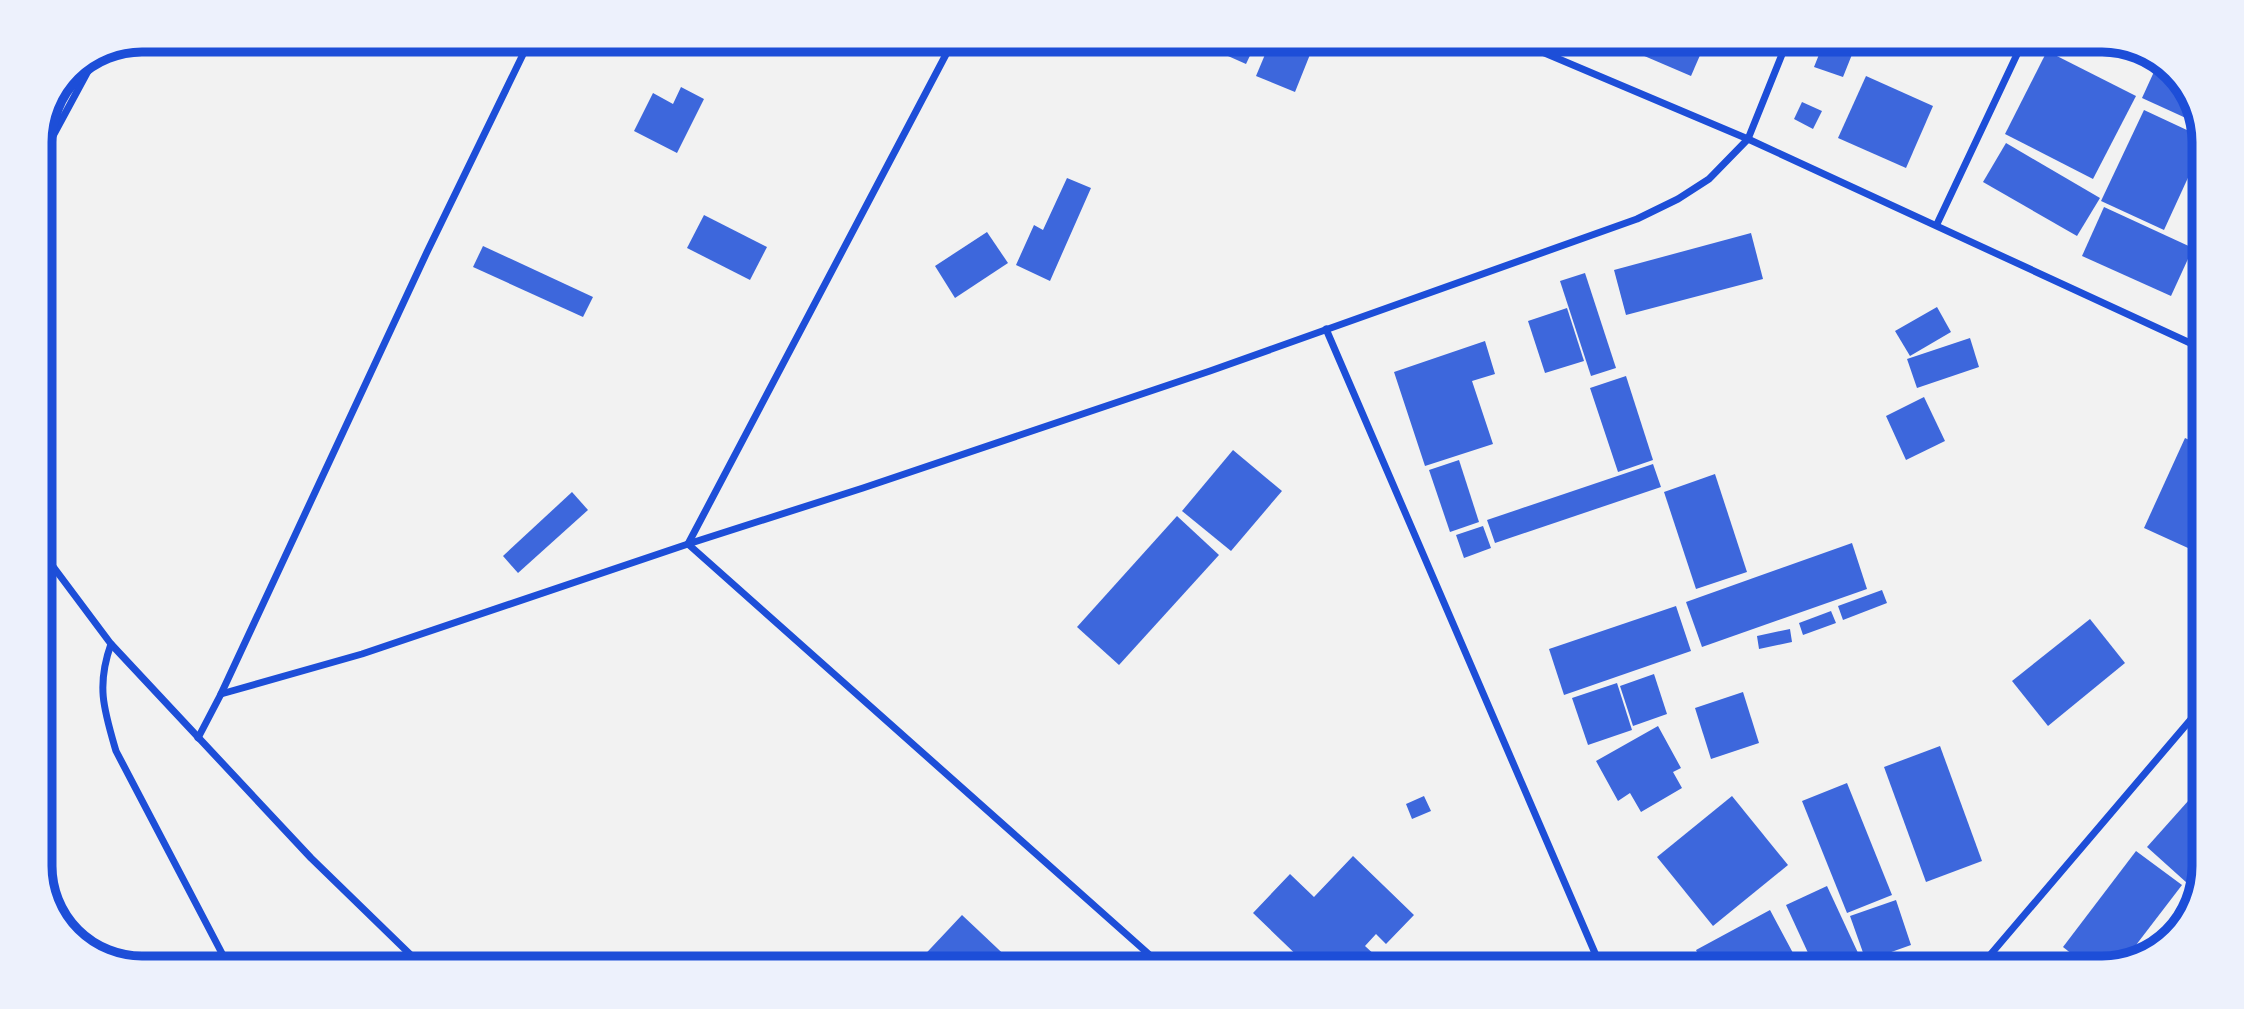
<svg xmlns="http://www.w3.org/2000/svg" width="2244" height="1009" font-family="Quicksand,sans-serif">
<rect width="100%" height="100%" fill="#f2f2f2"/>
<g fill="#3d67dc">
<path d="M1201,44H1204L1255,45L1246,64Z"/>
<path d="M1269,45L1313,47L1295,92L1256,76Z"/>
<path d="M1645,46H1704L1691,76L1642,55Z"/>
<path d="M1822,47H1855L1843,77L1814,67Z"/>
<path d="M2047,51L2136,96L2093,179L2005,134Z"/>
<path d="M2158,63L2186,86L2199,124L2142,98Z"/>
<path d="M1866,76L1933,106L1906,168L1838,138Z"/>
<path d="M681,87L704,99L677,153L634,131L653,93L673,104Z"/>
<path d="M1802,102L1822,111L1813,129L1794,119Z"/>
<path d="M2144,110L2204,138L2203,145L2164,230L2101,201Z"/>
<path d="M2006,143L2100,198L2077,236L1983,182Z"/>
<path d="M1067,178L1091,188L1050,281L1016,265L1034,225L1043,230Z"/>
<path d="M2104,207L2193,248L2171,296L2082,256Z"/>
<path d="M704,215L767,247L750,280L687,248Z"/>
<path d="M987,232L1008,263L955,298L935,266Z"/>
<path d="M1751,233L1763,279L1626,315L1614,270Z"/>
<path d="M483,246L593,297L583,317L473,267Z"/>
<path d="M1585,273L1616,368L1591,376L1560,281Z"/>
<path d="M1937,307L1951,332L1910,356L1895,331Z"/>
<path d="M1567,308L1584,361L1545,373L1528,321Z"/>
<path d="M1970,338L1979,367L1917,388L1907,359Z"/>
<path d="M1485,341L1495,374L1472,381L1493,444L1425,466L1394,372Z"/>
<path d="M1626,376L1653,460L1618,472L1590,388Z"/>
<path d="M1924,397L1945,441L1906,460L1886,416Z"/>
<path d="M2185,438L2200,445L2199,553L2144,528Z"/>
<path d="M1233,450L1282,491L1231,551L1182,511Z"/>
<path d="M1459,460L1479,522L1450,532L1429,470Z"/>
<path d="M1653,464L1661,487L1495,543L1487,520Z"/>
<path d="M1715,474L1747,572L1696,589L1664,492Z"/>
<path d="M572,492L588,510L518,573L503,556Z"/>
<path d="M1177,516L1219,555L1119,665L1077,627Z"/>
<path d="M1483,526L1491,548L1464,558L1456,535Z"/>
<path d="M1852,543L1867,589L1702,647L1686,602Z"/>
<path d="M1882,590L1887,603L1843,620L1838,606Z"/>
<path d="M1676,606L1691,651L1564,695L1549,649Z"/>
<path d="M1831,611L1836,623L1803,635L1799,623Z"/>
<path d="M2090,619L2125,663L2048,726L2012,681Z"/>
<path d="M1790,629L1792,642L1759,649L1757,636Z"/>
<path d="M1654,674L1667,714L1633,726L1620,686Z"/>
<path d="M1617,683L1632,730L1588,745L1572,698Z"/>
<path d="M1743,692L1759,743L1711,759L1695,708Z"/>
<path d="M1658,726L1681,768L1673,772L1682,788L1641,812L1630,793L1618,801L1596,761Z"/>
<path d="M1940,746L1982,861L1926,882L1884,767Z"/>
<path d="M1847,783L1892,895L1847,913L1802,801Z"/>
<path d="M2197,791L2196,873L2187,883L2147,847Z"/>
<path d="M1424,796L1431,811L1412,819L1406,804Z"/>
<path d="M1732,796L1788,865L1713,926L1657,857Z"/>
<path d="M2136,851L2182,885L2123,962L2102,969H2091L2063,947Z"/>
<path d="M1353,856L1414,915L1386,944L1376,934L1365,946L1377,957L1368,966H1308L1253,913L1290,874L1314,897Z"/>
<path d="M1827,886L1865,968H1815L1786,905Z"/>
<path d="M1896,900L1911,945L1866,961L1850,916Z"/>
<path d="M1770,910L1801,968L1693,967L1702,962L1696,950Z"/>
<path d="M962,915L1014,964H916Z"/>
</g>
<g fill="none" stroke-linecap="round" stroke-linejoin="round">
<g stroke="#1d4ed8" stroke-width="7">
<path d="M952,43L688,544L1161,965"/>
<path d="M1528,46L1748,139L2201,348"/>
<path d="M40,160L94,60"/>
<path d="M1937,224L2020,48"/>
<path d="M1326,329L1601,967"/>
<path d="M40,549L111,644L311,858L418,962"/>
<path d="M111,644C96,686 104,710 116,751L226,961"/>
<path d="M221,694L362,654L688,544L863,488L1210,371L1637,219L1678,199L1709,179L1748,139L1785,47"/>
<path d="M198,738L221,694L427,252L529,42"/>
<path d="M1979,968L2198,711"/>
</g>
</g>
<path d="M0 0H2244V1009H0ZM142 52H2102A90 90 0 0 1 2192 142V866A90 90 0 0 1 2102 956H142A90 90 0 0 1 52 866V142A90 90 0 0 1 142 52Z" fill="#edf1fc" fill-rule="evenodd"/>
<path fill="none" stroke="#1d4ed8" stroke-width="9" d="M142 52H2102A90 90 0 0 1 2192 142V866A90 90 0 0 1 2102 956H142A90 90 0 0 1 52 866V142A90 90 0 0 1 142 52Z"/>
</svg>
